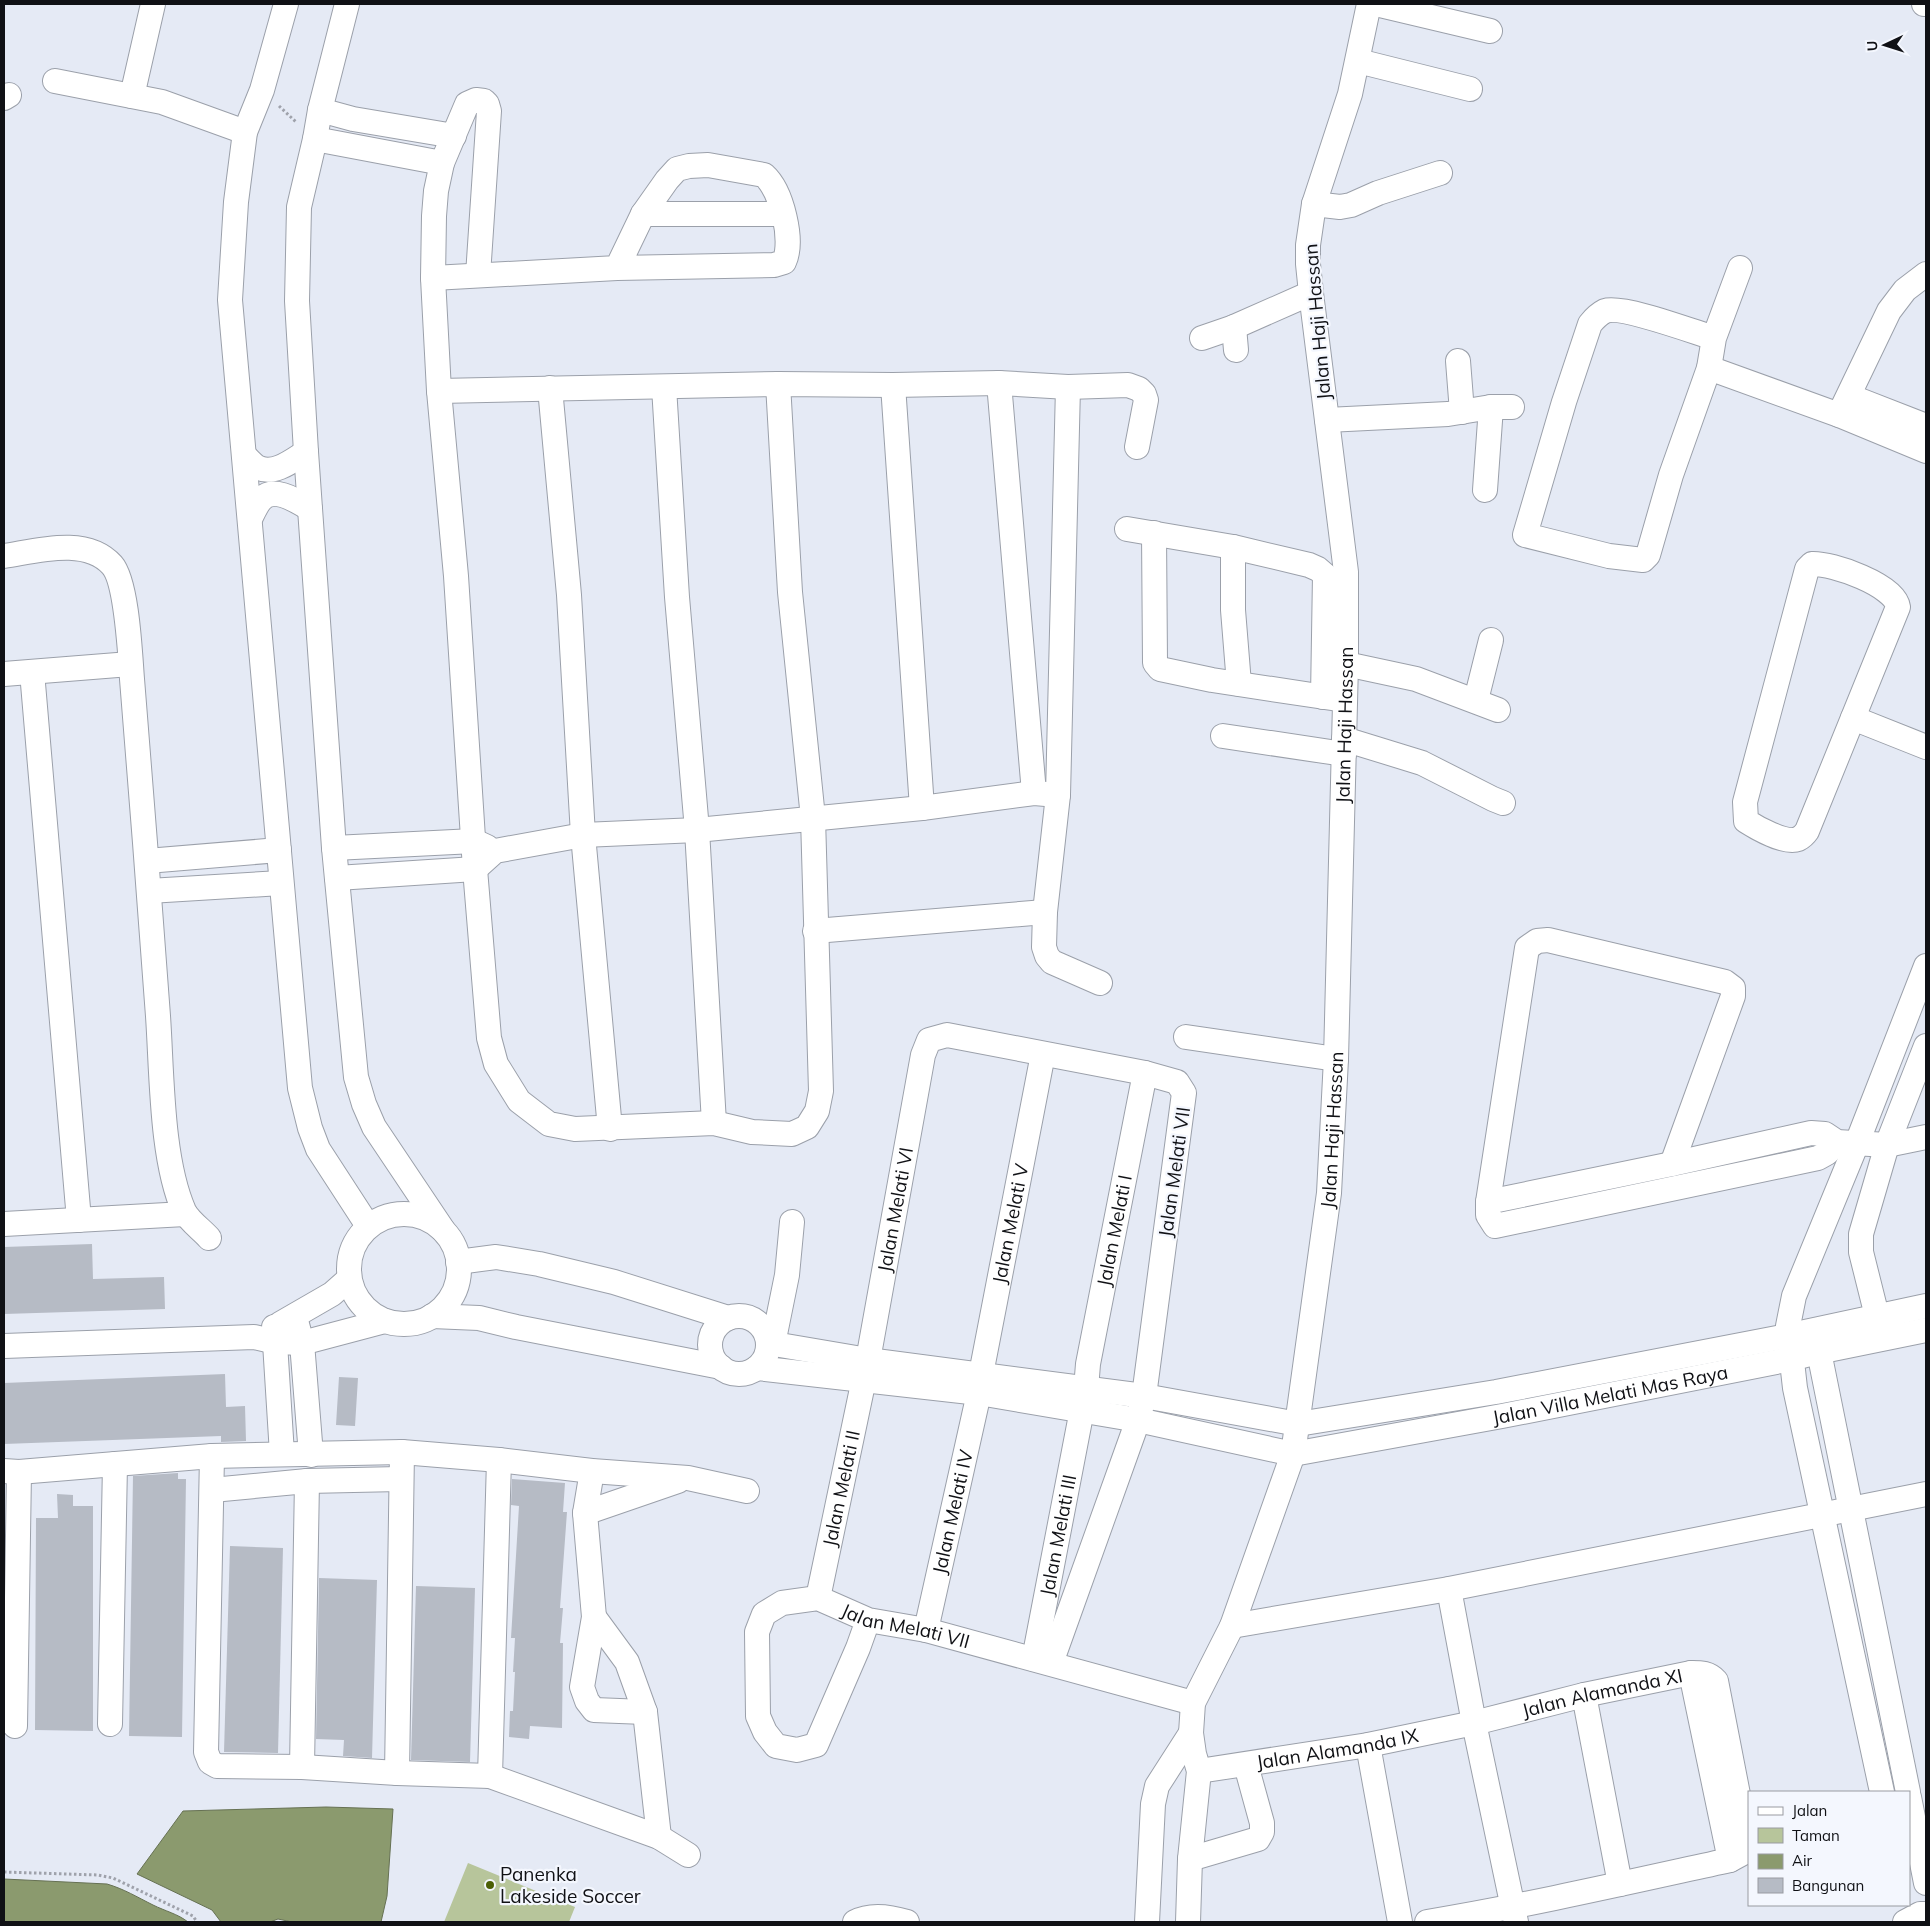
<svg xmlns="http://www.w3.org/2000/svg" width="1930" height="1926" font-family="Mulish,sans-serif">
<rect width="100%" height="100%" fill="#e5eaf5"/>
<path fill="#b7c59b" d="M468,1863L575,1907L569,1922H444Z"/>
<g fill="#8b9a6e" stroke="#667153">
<path d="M326,1807L393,1809L387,1896L381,1922H292L278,1919L270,1922H221L212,1910L137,1874L183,1811Z"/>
<path d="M4,1879L107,1884C124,1889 137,1897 153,1905C165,1911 178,1914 188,1922H4Z"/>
</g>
<g fill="#b6bbc5">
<path d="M92,1244L93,1279L164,1277L165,1309L4,1314V1247Z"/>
<path d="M225,1374L226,1407L245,1406L246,1441L221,1442V1436L4,1444V1383Z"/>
<path d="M339,1377L358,1378L355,1426L336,1425Z"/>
<path d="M178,1473V1479H186L182,1737L129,1736L133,1476Z"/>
<path d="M512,1479L565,1483L563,1512H567L560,1608H563L560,1643H563L562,1728L530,1726L529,1739L509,1737L510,1711H513L515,1672H513L515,1638H511L519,1506L511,1505Z"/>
<path d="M57,1494L73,1495V1506H93V1731L35,1730L36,1518H58Z"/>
<path d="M230,1546L283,1548L278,1753L224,1752Z"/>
<path d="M319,1578L377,1580L372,1758L343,1756L344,1740L316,1739Z"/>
<path d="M416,1586L475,1588L470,1762L411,1760Z"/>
</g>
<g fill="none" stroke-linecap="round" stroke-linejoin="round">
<g stroke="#9ba0aa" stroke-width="26">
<g id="minor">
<path d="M286,4L262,90L245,132L236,202L230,300L300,1088L310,1128L318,1149L368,1226"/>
<path d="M347,4L320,110L315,139L299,207L297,301L306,452L334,848L356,1077L364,1104L374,1127L443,1230"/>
<path d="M1376,4L1490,31"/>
<path d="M1924,4H1926"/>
<path d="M1358,61L1470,89"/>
<path d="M55,81L162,102L245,132"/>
<path d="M132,96L153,4"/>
<path d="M4,98L9,95"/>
<path d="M320,110L353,119L454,136"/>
<path d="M315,139L442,163"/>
<path d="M1314,204L1340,207L1351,205L1378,193L1440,173"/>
<path d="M643,214H783"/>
<path d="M478,275L489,111L487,104L484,101L476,100L467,104L442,163L436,191L434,216L433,278L439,391L456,576L475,869L489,1038L496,1064L519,1101L549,1124L575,1129L714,1123L752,1132L792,1134L807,1127L817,1111L821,1091L813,818L790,592L778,384"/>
<path d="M433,278L617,268L774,265L784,262C794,241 782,191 764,175L708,165L689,166L677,169L667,180L643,214L617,268"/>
<path d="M1234,327L1236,350"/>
<path d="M1202,338L1234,327L1311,293"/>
<path d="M1714,338C1694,332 1622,305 1605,311C1599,314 1594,319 1590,324L1564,402L1525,535L1609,556L1643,560L1648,555L1671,475L1709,368L1714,338L1740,268"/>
<path d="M1458,361L1462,412"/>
<path d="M1709,368L1839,415L1926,451"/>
<path d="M999,383L1034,793"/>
<path d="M893,385L922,808"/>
<path d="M664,387L677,597L697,830L714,1123"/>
<path d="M1068,387L1058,795L1045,912L1044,947L1047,956L1052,962L1100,983"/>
<path d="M550,388L569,595L583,835L610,1129"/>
<path d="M439,391L778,384L893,385L999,383L1068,387L1128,385L1139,389L1144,394L1146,400L1137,447"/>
<path d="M1849,396L1926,426"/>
<path d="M1839,415L1889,311L1905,290L1926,274"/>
<path d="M1327,420L1448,414L1491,407"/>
<path d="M244,455C248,459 254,466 259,468C275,475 293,460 306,452"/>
<path d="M1485,490L1491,407H1512"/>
<path d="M250,519C253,513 256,506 260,501C272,484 297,501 310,509"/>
<path d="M1127,529L1233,547L1309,565L1318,569L1325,575L1323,697"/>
<path d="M1154,533L1155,663L1160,669L1212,680L1338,699"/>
<path d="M1233,547V610L1239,684"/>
<path d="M4,556C37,551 86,536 112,565C127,582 130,654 132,679C141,791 150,904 158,1016C162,1074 161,1159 184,1211C189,1221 202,1230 209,1238"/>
<path d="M1812,564C1832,563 1895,585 1898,607L1807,831C1805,834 1802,837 1798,839C1785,844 1757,828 1746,821L1745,802L1807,569Z"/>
<path d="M1346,664L1416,679L1498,710"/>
<path d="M32,672L79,1220"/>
<path d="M4,674L130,664"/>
<path d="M1476,700L1491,640"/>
<path d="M1853,718L1926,747"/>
<path d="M1223,736L1344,754"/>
<path d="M1344,739L1422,763L1493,799L1503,803"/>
<path d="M334,848L474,841L487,847"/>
<path d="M147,861L279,850"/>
<path d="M337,878L475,869L495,851L583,835L697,830L922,808L1034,793L1058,795"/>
<path d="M149,891L281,883"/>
<path d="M815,931L1045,912"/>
<path d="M1186,1037L1336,1059"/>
<path d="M1672,1164L1733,996V988L1725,982L1548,940L1537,941L1527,948L1488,1202V1215L1495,1226L1818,1158L1827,1153L1837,1142"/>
<path d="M1488,1202L1672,1164L1811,1133L1825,1134L1837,1142L1887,1145L1926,1137"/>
<circle cx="404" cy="1269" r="55"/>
<path d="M4,1224L185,1214"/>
<path d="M458,1262L496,1257L539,1264L614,1282L728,1318"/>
<path d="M432,1316L479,1318L516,1327L721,1367"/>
<circle cx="739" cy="1345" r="29"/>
<path d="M295,1317L302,1343L311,1455"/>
<path d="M280,1324L332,1294L349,1279"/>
<path d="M274,1327L282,1454"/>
<path d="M1881,1332L1861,1252V1234L1887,1145L1926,1046"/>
<path d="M1816,1337L1908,1792"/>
<path d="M768,1343L868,1360L1144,1396L1298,1424L1496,1392L1777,1338L1926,1306"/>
<path d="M773,1344L787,1275L792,1222"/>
<path d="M4,1346L254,1337L276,1342L302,1343L385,1321"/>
<path id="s1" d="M757,1368L979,1393L1138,1420L1293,1454L1502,1416L1791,1359L1818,1352L1926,1330"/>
<path d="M212,1456L206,1752L210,1762L217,1766L302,1767L397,1773L490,1776L659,1837L688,1855"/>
<path d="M4,1471L19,1472L212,1456L402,1452L499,1460L592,1471L688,1478L747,1491"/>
<path d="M592,1471L585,1513L594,1617L582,1687L587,1701L594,1710L645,1712"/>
<path d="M212,1490L307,1481L400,1479"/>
<path d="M585,1513L678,1481"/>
<path d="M1449,1589L1474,1723L1516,1922"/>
<path id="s2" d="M818,1598L868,1360L923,1055L929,1040L947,1035L1145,1073L1177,1082L1184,1093L1144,1396L1138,1420L1051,1663"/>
<path d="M594,1617L627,1662L645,1712L659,1837"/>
<path id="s3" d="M868,1620L858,1648L816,1745L797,1750L776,1746L765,1732L758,1716L757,1632L764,1614L782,1603L818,1598L868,1620L926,1630L1193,1703"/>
<path d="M1232,1626L1449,1589L1926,1494"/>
<path id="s4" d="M926,1630L979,1393L981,1374L1043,1054"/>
<path id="s5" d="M1034,1659L1086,1389L1088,1364L1145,1073"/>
<path d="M1691,1673L1730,1860"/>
<path d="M1584,1695L1620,1884"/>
<path d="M110,1724L115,1464"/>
<path d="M15,1726L19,1472"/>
<path d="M1368,1745L1400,1922"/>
<path d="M302,1767L307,1481"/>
<path id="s6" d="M1199,1771L1368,1745L1474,1723L1584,1695L1691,1673C1701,1673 1709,1673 1716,1681L1748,1846L1743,1853L1730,1860C1629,1882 1529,1905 1427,1922"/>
<path d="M397,1773L402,1452"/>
<path d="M490,1776L499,1460"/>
<path d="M1882,1792L1795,1388L1788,1326L1794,1296L1857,1143L1926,966"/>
<path d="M1909,1797L1926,1883"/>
<path d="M1190,1859L1258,1839L1262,1832V1823L1246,1765"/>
<path d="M855,1922C870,1914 891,1917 907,1922"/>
<path d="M1147,1922L1153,1804L1157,1786L1191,1733"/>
<path id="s7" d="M1188,1922L1190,1859L1199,1771L1194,1754L1191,1733L1193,1703L1232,1626L1293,1454L1329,1193L1336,1059L1346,664V572L1311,293L1308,264V245L1314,204L1350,94L1369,4"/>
<path d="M1905,1922L1920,1914H1926"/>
</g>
</g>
<g stroke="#9fa2ab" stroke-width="3" stroke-dasharray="2.5 2.5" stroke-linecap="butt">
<path d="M279,106L296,122"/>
<path d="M4,1872L98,1875L113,1878L193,1916L197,1922"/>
</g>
<use href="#minor" stroke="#fff" stroke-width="24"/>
</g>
<circle fill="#4b5f05" stroke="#f4f7fe" stroke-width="2" cx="490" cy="1885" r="5"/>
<g text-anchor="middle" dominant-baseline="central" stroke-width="4.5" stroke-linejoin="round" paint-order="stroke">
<g font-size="19" fill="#101115" stroke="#f4f7fe">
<text transform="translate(1317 322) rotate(-95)">Jalan Haji Hassan</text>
<text stroke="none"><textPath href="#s7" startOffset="1221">Jalan Haji Hassan</textPath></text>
<text stroke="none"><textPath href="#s7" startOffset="816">Jalan Haji Hassan</textPath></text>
<text transform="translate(1174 1172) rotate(-82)">Jalan Melati VII</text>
<text stroke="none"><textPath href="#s2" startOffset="396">Jalan Melati VI</textPath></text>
<text stroke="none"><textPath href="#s4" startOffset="415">Jalan Melati V</textPath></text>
<text stroke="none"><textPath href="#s5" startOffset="436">Jalan Melati I</textPath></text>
<text stroke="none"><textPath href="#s1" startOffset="866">Jalan Villa Melati Mas Raya</textPath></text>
<text stroke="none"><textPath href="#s2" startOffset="112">Jalan Melati II</textPath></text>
<text stroke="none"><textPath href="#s4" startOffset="121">Jalan Melati IV</textPath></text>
<text stroke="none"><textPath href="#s5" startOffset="126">Jalan Melati III</textPath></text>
<text stroke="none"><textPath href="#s3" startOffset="465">Jalan Melati VII</textPath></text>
<text stroke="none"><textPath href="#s6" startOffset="411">Jalan Alamanda XI</textPath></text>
<text stroke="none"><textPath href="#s6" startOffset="140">Jalan Alamanda IX</textPath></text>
</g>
<g font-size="19" fill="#101115" stroke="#f4f7fe" text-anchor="start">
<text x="500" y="1874">Panenka<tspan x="500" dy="22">Lakeside Soccer</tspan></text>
</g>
</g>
<rect width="1930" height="1926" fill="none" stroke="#101115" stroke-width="10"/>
<rect x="1748" y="1791" width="162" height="115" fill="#f4f7fe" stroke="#999ba1"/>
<rect x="1758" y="1807" width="25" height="8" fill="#ffffff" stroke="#999ba1"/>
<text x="1792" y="1816" font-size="15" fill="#101115">Jalan</text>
<rect x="1758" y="1828" width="25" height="15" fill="#b7c59b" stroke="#999ba1"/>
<text x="1792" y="1841" font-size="15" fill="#101115">Taman</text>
<rect x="1758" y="1854" width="25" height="15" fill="#8b9a6e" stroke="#999ba1"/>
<text x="1792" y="1866" font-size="15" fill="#101115">Air</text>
<rect x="1758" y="1878" width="25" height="15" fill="#b6bbc5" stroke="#999ba1"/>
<text x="1792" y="1891" font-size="15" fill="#101115">Bangunan</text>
<g transform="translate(1885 45) rotate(266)" stroke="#f4f7fe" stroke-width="4" paint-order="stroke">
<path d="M0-4L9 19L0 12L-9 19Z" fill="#101115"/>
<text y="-8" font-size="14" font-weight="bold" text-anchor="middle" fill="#101115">U</text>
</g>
</svg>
